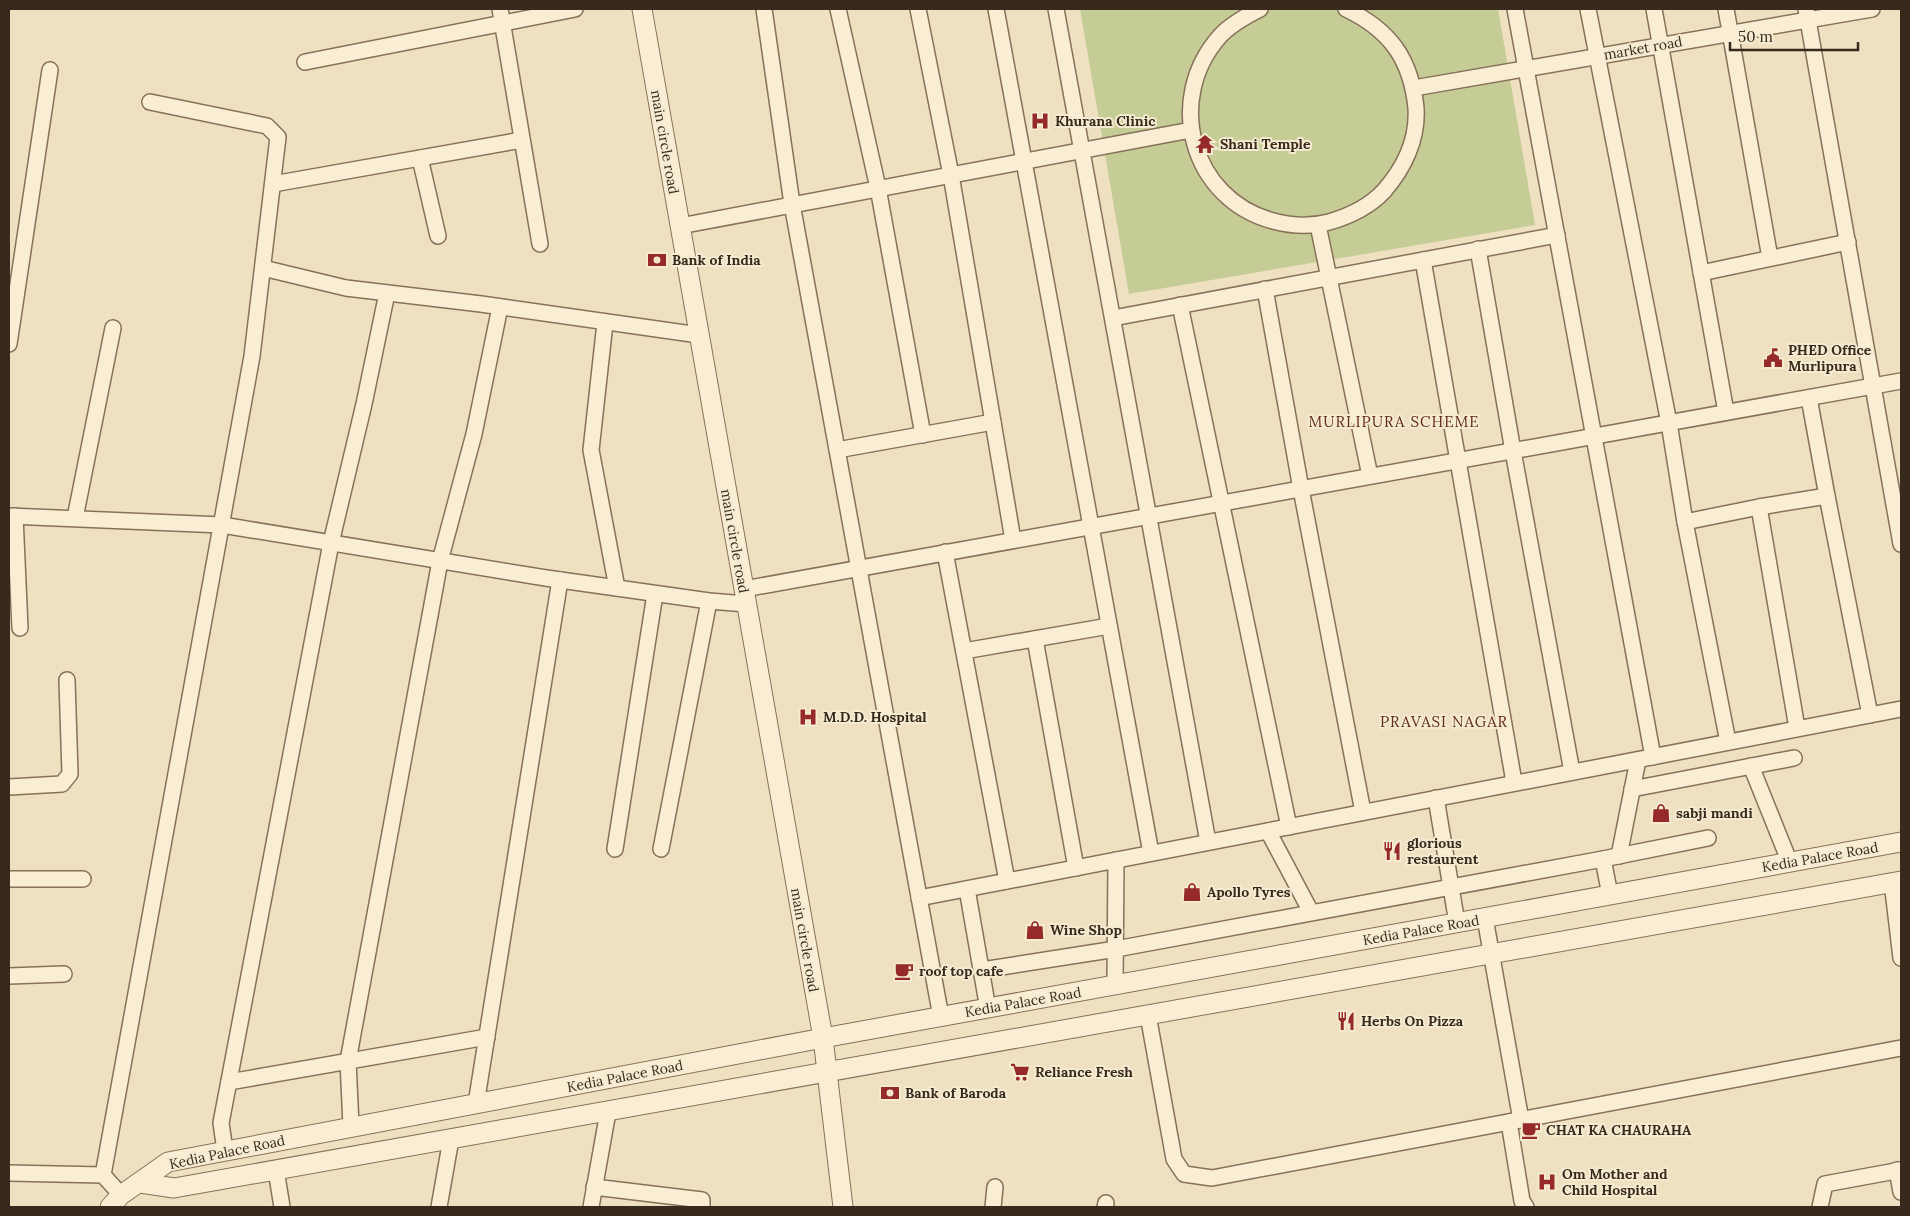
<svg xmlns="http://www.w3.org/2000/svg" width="1910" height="1216" font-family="Lora,serif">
<rect width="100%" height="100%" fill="#eee0c1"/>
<path fill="#c5cc95" d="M1080,9H1498L1535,225L1129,294Z"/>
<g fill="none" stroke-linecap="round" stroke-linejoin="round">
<g stroke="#877159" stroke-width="18">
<g id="minor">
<path d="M500,9L540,244"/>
<path d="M764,9L792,204L941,1017"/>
<path d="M838,9L878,188L923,435"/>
<path d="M918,9L951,175L1013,540"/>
<path d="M996,9L1151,853"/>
<path d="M1056,9L1208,842"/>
<path d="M1260,9C1246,16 1231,24 1220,36C1164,99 1191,199 1273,221C1292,226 1310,227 1329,222C1350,216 1369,207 1384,191C1404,168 1418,139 1416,108C1411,59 1390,30 1346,9"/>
<path d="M1515,9L1653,757"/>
<path d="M1588,9L1669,423L1685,522L1728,742"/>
<path d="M1654,9L1726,412"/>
<path d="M1726,9L1770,258"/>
<path d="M1806,9L1901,544"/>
<path d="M305,62L575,9"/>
<path d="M1414,88L1872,9"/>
<path d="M420,158L438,236"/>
<path d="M273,184L522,140"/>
<path d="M1318,225L1370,476"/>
<path d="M680,226L1191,130"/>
<path d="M1478,249L1513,451L1572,772"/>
<path d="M1423,260L1514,782"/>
<path d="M263,268L346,288L481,304L699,335"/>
<path d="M1701,273L1848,242"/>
<path d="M1265,289L1301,489L1363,812"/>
<path d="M1180,305L1289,827"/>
<path d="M1113,318L1557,235"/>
<path d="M605,323L591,450L617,588"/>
<path d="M9,344L50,70"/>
<path d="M1809,398L1827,496L1870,715"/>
<path d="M837,450L993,422"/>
<path d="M1759,507L1797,728"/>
<path d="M9,516L222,525L546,578L709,601L746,604"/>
<path d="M15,516L20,628"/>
<path d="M75,518L113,328"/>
<path d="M1685,522L1759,507L1827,496"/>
<path d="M945,552L1007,881"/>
<path d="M744,589L1901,381"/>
<path d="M1035,639L1076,868"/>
<path d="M964,651L1109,626"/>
<path d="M1751,766L1790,863"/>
<path d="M9,787L62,784L70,774L67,680"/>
<path d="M1632,789L1794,758"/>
<path d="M1436,798L1457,923"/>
<path d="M1268,831L1311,912"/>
<path d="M615,849L655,594"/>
<path d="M661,849L709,601"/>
<path d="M1619,856L1638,760"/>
<path d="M1603,859L1610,895"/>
<path d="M9,879H83"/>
<path d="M1892,882L1901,958"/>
<path d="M967,889L988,1009"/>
<path d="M919,898L1901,709"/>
<path d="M1485,918L1521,1120"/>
<path d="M982,970L1116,949L1603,859L1708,838"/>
<path d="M9,976L64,974"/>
<path d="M1115,985L1116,860"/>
<path d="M1148,1015L1174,1159L1184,1174L1212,1178L1901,1048"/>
<path d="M229,1082L487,1037"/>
<path d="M476,1104L560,580"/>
<path d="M1509,1122L1522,1201L1526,1207"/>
<path d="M351,1126L348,1061L440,561L474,434L500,307"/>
<path d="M225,1151L221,1123L331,543L364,404L387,293"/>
<path d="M276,1170L282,1207"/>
<path d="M1897,1170L1901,1192"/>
<path d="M9,1173L103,1175L121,1195"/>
<path d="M103,1175L252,356L278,137L267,126L150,102"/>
<path d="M594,1187L702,1200V1207"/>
<path d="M439,1207L451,1139"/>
<path d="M591,1207L608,1112"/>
<path d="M993,1207L995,1187"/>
<path d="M1105,1207L1106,1203"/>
<path d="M1820,1207L1825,1184L1901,1170"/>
</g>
</g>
<g stroke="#877159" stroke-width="21">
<g id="tertiary">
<path d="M642,9L823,1038L843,1207"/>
<path d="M140,1183L174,1188L1901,881"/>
<path d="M110,1207L121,1195L168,1162L823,1038L1901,842"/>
</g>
</g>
<use href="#minor" stroke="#f9eed4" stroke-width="15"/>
<use href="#tertiary" stroke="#f9eed4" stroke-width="19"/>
</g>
<defs>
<g id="hospital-bare" transform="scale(1.5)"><path d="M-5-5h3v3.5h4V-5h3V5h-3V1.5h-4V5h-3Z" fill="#96292a" stroke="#f5ebd1" stroke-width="2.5" paint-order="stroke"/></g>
<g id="temple-bare" transform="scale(1.5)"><path d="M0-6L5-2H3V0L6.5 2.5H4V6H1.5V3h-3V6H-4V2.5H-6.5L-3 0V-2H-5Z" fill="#96292a" stroke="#f5ebd1" stroke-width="2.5" paint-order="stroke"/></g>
<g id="bank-bare" transform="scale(1.5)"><path d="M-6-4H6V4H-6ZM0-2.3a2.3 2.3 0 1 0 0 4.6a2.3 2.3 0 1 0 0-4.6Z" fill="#96292a" stroke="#f5ebd1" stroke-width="2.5" paint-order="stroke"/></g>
<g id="civic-bare" transform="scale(1.5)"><path d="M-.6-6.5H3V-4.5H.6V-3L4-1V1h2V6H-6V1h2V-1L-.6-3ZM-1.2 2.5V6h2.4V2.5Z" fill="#96292a" stroke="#f5ebd1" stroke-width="2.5" paint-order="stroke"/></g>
<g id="shop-bare" transform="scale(1.5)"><path d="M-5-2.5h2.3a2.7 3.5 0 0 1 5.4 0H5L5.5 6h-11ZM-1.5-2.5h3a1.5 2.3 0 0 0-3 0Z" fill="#96292a" stroke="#f5ebd1" stroke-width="2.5" paint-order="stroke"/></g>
<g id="restaurant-bare" transform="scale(1.5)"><path d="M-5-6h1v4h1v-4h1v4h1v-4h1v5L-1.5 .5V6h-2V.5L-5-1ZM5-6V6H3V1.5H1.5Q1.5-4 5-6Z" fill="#96292a" stroke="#f5ebd1" stroke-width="2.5" paint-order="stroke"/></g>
<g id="cafe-bare" transform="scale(1.5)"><path d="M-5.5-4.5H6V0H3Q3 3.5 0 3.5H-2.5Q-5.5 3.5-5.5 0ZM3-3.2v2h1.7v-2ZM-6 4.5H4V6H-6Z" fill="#96292a" stroke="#f5ebd1" stroke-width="2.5" paint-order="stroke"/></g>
<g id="supermarket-bare" transform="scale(1.5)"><path d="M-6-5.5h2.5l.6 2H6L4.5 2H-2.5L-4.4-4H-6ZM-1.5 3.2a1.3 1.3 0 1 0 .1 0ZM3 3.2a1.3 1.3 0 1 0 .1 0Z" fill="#96292a" stroke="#f5ebd1" stroke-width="2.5" paint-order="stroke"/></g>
</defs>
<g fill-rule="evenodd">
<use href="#hospital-bare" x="1040" y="121"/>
<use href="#temple-bare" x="1205" y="144"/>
<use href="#bank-bare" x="657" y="260"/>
<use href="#civic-bare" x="1773" y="358"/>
<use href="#hospital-bare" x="808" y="717"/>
<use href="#shop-bare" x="1661" y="813"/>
<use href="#restaurant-bare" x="1392" y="851"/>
<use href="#shop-bare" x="1192" y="892"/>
<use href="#shop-bare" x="1035" y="930"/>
<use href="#cafe-bare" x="904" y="971"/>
<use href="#restaurant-bare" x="1346" y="1021"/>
<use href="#supermarket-bare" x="1020" y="1072"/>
<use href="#bank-bare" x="890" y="1093"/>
<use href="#cafe-bare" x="1531" y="1130"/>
<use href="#hospital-bare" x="1547" y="1182"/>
</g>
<g text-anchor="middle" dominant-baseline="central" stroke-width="4" stroke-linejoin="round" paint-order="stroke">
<g font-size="14" fill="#372a1d" stroke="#f5ebd1">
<text transform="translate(1643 48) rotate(-10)">market road</text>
<text transform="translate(665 142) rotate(80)">main circle road</text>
<text transform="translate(735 541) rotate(80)">main circle road</text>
<text transform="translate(1820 857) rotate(-10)">Kedia Palace Road</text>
<text transform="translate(1421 930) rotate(-10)">Kedia Palace Road</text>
<text transform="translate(805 940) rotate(80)">main circle road</text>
<text transform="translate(1023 1002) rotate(-10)">Kedia Palace Road</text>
<text transform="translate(625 1076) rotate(-11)">Kedia Palace Road</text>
<text transform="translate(227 1152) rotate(-12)">Kedia Palace Road</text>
</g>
<g font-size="14" font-weight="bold" fill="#372a1d" stroke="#f5ebd1" text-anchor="start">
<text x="1055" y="121">Khurana Clinic</text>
<text x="1220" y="144">Shani Temple</text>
<text x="672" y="260">Bank of India</text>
<text x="1788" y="350">PHED Office<tspan x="1788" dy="16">Murlipura</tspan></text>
<text x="823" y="717">M.D.D. Hospital</text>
<text x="1676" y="813">sabji mandi</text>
<text x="1407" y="843">glorious<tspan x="1407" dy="16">restaurent</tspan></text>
<text x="1207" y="892">Apollo Tyres</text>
<text x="1050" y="930">Wine Shop</text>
<text x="919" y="971">roof top cafe</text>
<text x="1361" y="1021">Herbs On Pizza</text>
<text x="1035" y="1072">Reliance Fresh</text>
<text x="905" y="1093">Bank of Baroda</text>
<text x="1546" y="1130">CHAT KA CHAURAHA</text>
<text x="1562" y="1174">Om Mother and<tspan x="1562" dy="16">Child Hospital</tspan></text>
</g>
<g font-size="15" letter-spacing="1" fill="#632b1d" stroke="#f5ebd1">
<text x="1394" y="421">MURLIPURA SCHEME</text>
<text x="1444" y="721">PRAVASI NAGAR</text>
</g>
</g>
<rect width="1910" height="1216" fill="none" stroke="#372a1d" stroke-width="20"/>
<path d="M1730 42v8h128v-8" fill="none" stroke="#372a1d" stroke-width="2.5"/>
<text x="1738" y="42" font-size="15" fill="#372a1d" stroke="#f5ebd1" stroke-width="4" paint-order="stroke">50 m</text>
</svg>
